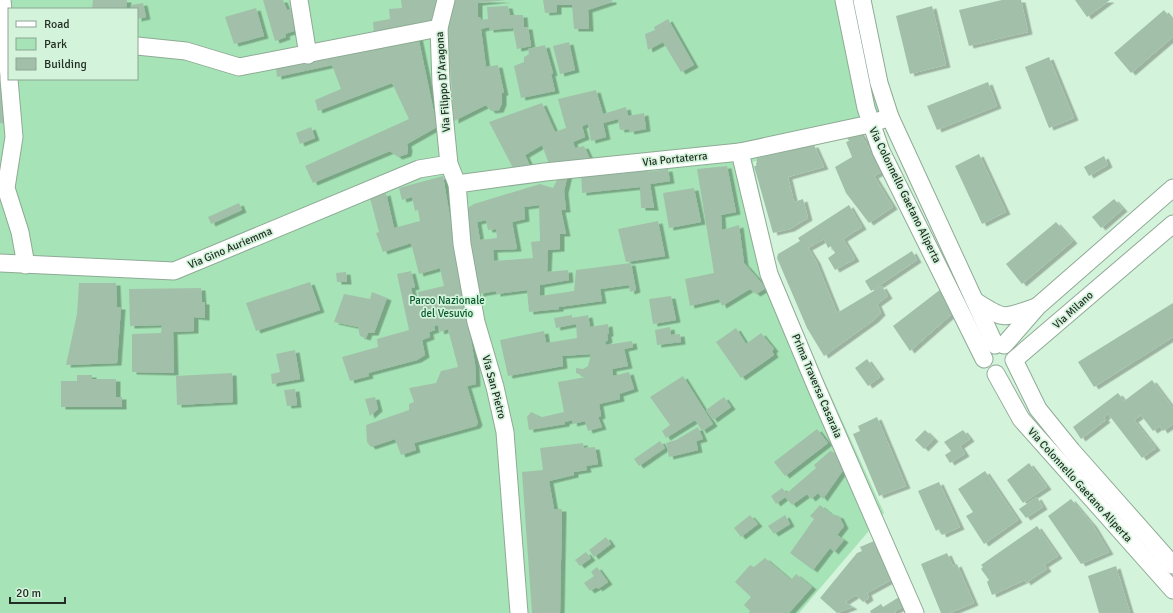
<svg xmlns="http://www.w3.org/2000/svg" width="1173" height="613" font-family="Signika,sans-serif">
<defs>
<filter id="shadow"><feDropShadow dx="4.5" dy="2.5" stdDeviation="0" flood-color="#0004"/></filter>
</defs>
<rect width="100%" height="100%" fill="#d4f3db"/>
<path fill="#a6e3b6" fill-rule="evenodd" d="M0,0H867L894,111L753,162L779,281L884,513L799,613H0ZM9,9H137V79H9Z"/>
<g fill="#a2c0a9" fill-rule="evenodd" filter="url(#shadow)">
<path d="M93,0H127L126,9H92Z"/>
<path d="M263,0H283L287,10L295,9L300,29L285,34L286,37L275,41Z"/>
<path d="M401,0H506L478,3V17H480L481,20L488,19L487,7L508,6L510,15H523L524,27H528L531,46L517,49L513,28L489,30V27L481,29L486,67L498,65L504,93H502V103L499,110L491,111L486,105L454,121L447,25L374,34L373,22L390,19L389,9L402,8Z"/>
<path d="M543,0H612V2L588,10L589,29H574L572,5H557V12L545,13Z"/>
<path d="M1002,0H1021L1028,32L969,46L959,10Z"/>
<path d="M1075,0H1110L1087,17Z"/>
<path d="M143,3L146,17L137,19V9H132L131,5Z"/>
<path d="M932,6L946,65L910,74L896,16Z"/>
<path d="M256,8L264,36L234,44L225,17Z"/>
<path d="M1164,10L1173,21V37L1131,73L1114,53Z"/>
<path d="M668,19L694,65L681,72L663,42L648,50L645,34L655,30L654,27Z"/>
<path d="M418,36L437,127L407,144L408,149L407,154L398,157L390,151L313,183L305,166L409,119L392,83L318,111L315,100L341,89L332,65L277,77L276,69Z"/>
<path d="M569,42L575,70L560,74L553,46Z"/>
<path d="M545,45L553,73L551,74L555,91L521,98L514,66L524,62V57L529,54L528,49Z"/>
<path d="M0,51L9,124L0,123Z"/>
<path d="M1049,57L1074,118L1049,128L1025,67Z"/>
<path d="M988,82L997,106L937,130L927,106Z"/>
<path d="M596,90L603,114L626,107L628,116L644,113L646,129L630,132L629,129L620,130L618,119L603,123L606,137L591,141L588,124L582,126L585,137L573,142L575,148L584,146L590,159L549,164L542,145L525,155L530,166L513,168L489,122L542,103L555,132L566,128L558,99Z"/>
<path d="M311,127L315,138L300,144L296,133Z"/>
<path d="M858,130L883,171L874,176L893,207L869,223L846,193L835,167L852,157L846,142L849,141L845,134Z"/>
<path d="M814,145L824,167L788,177L794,202L803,199L808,218L790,229L773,233L754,166H756L757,158Z"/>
<path d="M979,154L1006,212L982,224L955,166Z"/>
<path d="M1104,156L1108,165L1089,176L1084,167Z"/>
<path d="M727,166L736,212L721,215L722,230L739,225L744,263L766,288L756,294L750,289L722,306L719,299L690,306L685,279L714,273L697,169Z"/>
<path d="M648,169V172L668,169L670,181L650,184L654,208H641L640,187L582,193L581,173Z"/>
<path d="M560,174H568L564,191L566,210H561L566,234H560V249L548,250L547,272L568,270L569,280L540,285V296L574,291L576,270L631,263L636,290L630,292L629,285L600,289L602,301L559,307V309L529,312L527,290L496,294V291L479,294L471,254L466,209L474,204L540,184L553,188ZM539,205L540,241L531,242L533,258L494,261L493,250L517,249L512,222L525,219L524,207ZM486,220L488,230L496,229L497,238L480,240L477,222Z"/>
<path d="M443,176L475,364L476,384L467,386L478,423L476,426L414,443L416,450L401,455L395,439L371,447L367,442L366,425L409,410V404L414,402L409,388L436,383L441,371L458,367L448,329L440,332L438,325L434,326L435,330L429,332L430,337L422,340L425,355L417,360L368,373L369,376L350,381L342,357L378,347L377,339L409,330L397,274L411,271L415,287L411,288L415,306L421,305L418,292L444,286L440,268L419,274L411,243L383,252L376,233L379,232L370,198L386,193L394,228L420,221L418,210L415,211L412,197L402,200L399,188Z"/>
<path d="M694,188L701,222L669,228L663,193Z"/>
<path d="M1114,199L1123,209L1101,228L1092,217Z"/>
<path d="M239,203L242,210L211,224L208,217Z"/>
<path d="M849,205L862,227L843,239L855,259L835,270L828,258L835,253L831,246L828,248L824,239L808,248L816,261L837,313L882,286L888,296L877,304L881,313L874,320L824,356L807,328L777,258L778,254L800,241L798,238Z"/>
<path d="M658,221L665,256L626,262L618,229Z"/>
<path d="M1056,222L1073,241L1022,284L1006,264Z"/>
<path d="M912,251L917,260L871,291L865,281Z"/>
<path d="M346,272L347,282H337L336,273Z"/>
<path d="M310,282L320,310L256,331L246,303Z"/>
<path d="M79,283H116L117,307H121L117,363L66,365L77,314Z"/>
<path d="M201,288L202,302H205V318L194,317V331L173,332L174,373L132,372V334L161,333L162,325L130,326L129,289Z"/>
<path d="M941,289L952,314L910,351L893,326Z"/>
<path d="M372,292L387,298L374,333H368L366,338L360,336L358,327L334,322L344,294L370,299Z"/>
<path d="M671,296L676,320L653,324L649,299Z"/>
<path d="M1173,303V337L1094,387L1078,362Z"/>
<path d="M572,315V318L588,315L590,327L608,324L609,334H607L608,340L605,342L606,345L632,341L633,347L624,349L628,366L612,369L613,376L629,372L634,389L619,394L620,399L599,404L601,416L598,417L602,427L588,431L585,421L573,424L572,420L565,422V424L529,430L527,417L531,412L539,416L538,418L564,412L558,382L586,377L576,373V368L583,369L588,366L591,354L562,356L563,366L508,376L500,340L544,331L546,343L577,338L576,324L556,328L554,318Z"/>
<path d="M670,327L671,335L680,334L681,342L657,345L655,330Z"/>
<path d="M736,328L746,344L761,333L774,349L772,351L774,355L741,378L716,342Z"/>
<path d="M295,350L300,379L272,384L271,374L280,372L276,354Z"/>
<path d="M867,359L880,377L868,386L855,368Z"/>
<path d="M232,373L233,402L177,405L176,376Z"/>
<path d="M77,375H92V379H116V397H122V407H61V381H77Z"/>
<path d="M683,376L713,424L702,431L695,420L666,438L662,431L670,425L650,397Z"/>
<path d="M1152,380L1173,408V424L1163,431L1160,426L1153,431L1141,415L1134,420L1156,448L1142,458L1108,414L1104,418L1106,420L1081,439L1073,427L1118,393L1124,401Z"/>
<path d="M295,389L297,405L287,406L284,390Z"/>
<path d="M375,397L378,409L370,416L365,399Z"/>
<path d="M724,397L731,407L713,420L706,410Z"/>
<path d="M877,417L906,486L879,496L853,434L860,431L858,426Z"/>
<path d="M698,427L703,439L696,441L698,450L669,457L666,443L676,440Z"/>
<path d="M817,429L828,443L785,476L774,462Z"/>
<path d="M925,430L934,439L924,449L915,440Z"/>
<path d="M963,430L970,439L960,446L965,454L950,463L945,455L951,451L944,442Z"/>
<path d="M660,441L665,448L639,466L634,459Z"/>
<path d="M583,443L584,448L595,447L598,464L586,466L587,470L574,472V475L549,481L554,509H562L560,613H532L522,472L543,470L540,448Z"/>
<path d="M830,451L839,454L843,461L839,465L844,469L823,499L818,493L811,499L807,494L792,505L785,497L776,504L771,496L782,488L787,493L816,468L814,465Z"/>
<path d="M1029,463L1047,487L1023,503L1007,480Z"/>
<path d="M985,471L1018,520L984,544L966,516L973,512L958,489Z"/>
<path d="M939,482L960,527L942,535L939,529L936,531L918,491Z"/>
<path d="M1037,497L1043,507L1026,518L1019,509Z"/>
<path d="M1071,499L1093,525L1109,552L1081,564L1048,516Z"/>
<path d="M820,505L831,514L839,516L844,526L837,535L844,540L834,552L830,548L813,570L790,553L814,519L810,516Z"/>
<path d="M750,515L758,524L741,537L734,528Z"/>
<path d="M785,515L790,524L774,534L768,526Z"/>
<path d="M1037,526L1058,556L1044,565L1047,569L1026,583L1025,580L992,595L987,582L989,580L981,569L983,567L981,565Z"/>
<path d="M606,537L611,544L594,557L589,550Z"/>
<path d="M874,541L891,580L867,593L869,598L863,602L856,595L845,602L853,607L837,613L820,598L857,553L862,551L860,547Z"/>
<path d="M586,552L591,558L580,566L575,560Z"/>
<path d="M947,553L953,566L957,564L974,603L950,613H941L921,564Z"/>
<path d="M765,558L791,580L796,574L812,587L789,613H749L750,611L744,605L751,597L735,582L750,565L754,567Z"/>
<path d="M1116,566L1130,613H1099L1088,576Z"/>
<path d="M597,567L608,582L598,589L597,587L590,591L584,583L594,576L591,572Z"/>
<path d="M899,597L903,607L895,611L896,613H871L870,611L881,604L883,607Z"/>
</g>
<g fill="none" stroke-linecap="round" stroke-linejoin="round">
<g stroke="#8eab95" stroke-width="19">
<g id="street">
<path d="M2,0L9,76"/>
<path d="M299,0L308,55"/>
<path d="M446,0L439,28L441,83L449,164L457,184L462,244L476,322L495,387L505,432L519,613"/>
<path d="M844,0L866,108L881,151L984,359"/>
<path d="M862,0L879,83L890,117L995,345"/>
<path d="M137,46L186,51L239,67L439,28"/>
<path d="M9,79L14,137L6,188L20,232L26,265"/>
<path d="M740,152L769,274L815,384L915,613"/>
<path d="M457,184L545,172L740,152L870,124L890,117"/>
<path d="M1173,224L1014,360L1038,409L1072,451L1173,565"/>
<path d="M0,263L174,271L419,169L449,164"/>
<path d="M975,301C1005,320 1002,319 1036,307"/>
<path d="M1004,345L1038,306L1173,188"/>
<path d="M996,374L1021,419L1173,590"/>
</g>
</g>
<use href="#street" stroke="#fff" stroke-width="17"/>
</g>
<g text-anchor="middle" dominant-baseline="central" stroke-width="3.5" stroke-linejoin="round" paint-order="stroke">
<g font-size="11" fill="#232f26" stroke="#d4f3db">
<text transform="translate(443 82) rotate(-94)">Via Filippo D'Aragona</text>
<text transform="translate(675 159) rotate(-6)">Via Portaterra</text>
<text transform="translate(905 195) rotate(64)">Via Colonnello Gaetano Aliperta</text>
<text transform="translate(230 248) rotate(-23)">Via Gino Auriemma</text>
<text transform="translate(1073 310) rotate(-42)">Via Milano</text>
<text transform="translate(817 386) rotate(67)">Prima Traversa Casaraia</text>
<text transform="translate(494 387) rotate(75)">Via San Pietro</text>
<text transform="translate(1080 485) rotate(48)">Via Colonnello Gaetano Aliperta</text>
</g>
<g font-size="11" fill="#095c2f" stroke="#d4f3db">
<text x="447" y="300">Parco Nazionale<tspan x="447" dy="13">del Vesuvio</tspan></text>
</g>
</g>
<rect x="8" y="8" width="130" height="72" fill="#d4f3db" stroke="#8da593"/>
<rect x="16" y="21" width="20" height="6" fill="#ffffff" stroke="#8da593"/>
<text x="44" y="28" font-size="12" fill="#232f26">Road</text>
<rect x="16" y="38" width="20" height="12" fill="#a6e3b6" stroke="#8da593"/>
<text x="44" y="48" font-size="12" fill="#232f26">Park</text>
<rect x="16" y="58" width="20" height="12" fill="#a2c0a9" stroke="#8da593"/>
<text x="44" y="68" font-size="12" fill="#232f26">Building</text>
<path d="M10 597v6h55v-6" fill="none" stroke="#232f26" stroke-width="2"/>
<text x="16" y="597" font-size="12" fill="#232f26" stroke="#d4f3db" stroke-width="3" paint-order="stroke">20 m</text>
</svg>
